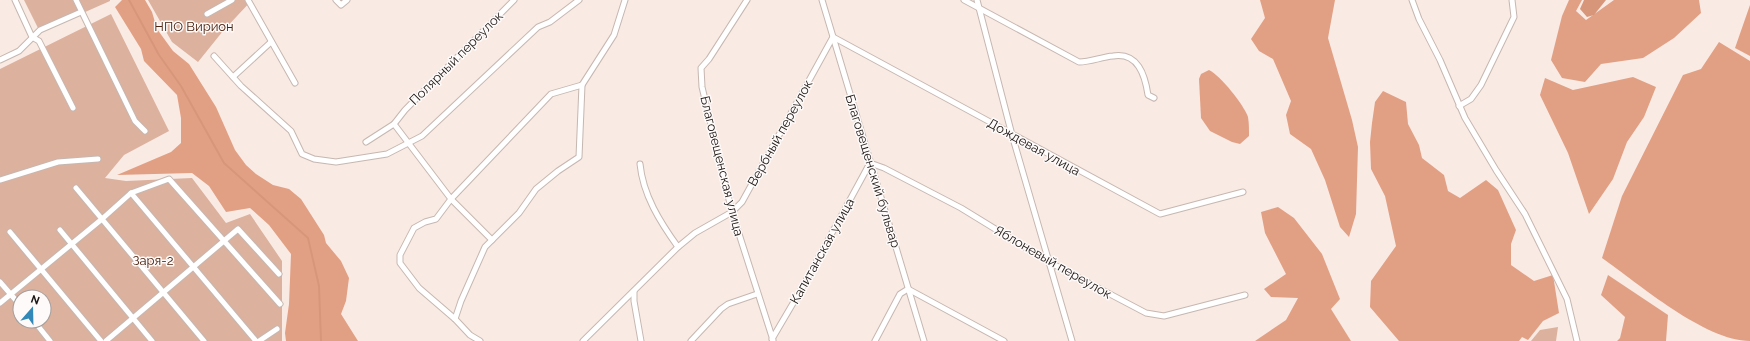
<svg xmlns="http://www.w3.org/2000/svg" width="1750" height="341" font-family="Raleway,sans-serif">
<rect width="100%" height="100%" fill="#faeae4"/>
<g fill="#dcb19e" fill-rule="evenodd">
<path d="M24,0H110V1L40,32Z"/>
<path d="M148,0H252L223,31L198,62L172,42Z"/>
<path d="M111,14L169,131L124,155L105,178L126,181L192,178L226,223L250,214L282,261V341H0V69ZM20,297H44V321H20Z"/>
<path d="M1558,327L1556,341H1531L1540,330Z"/>
</g>
<g fill="#e1a084">
<path d="M122,0H145L152,12L157,29L173,51L189,64L216,107L235,150L246,165L256,174L273,185L289,189L301,199L324,235L326,243L341,261L349,278L346,301L341,314L358,341H286L285,333L289,304L291,254L269,225L250,208L226,212L209,186L192,173L117,175L171,152L181,143V118L177,95L144,61L141,49L115,7Z"/>
<path d="M1260,0H1335L1328,38L1352,120L1358,147L1356,214L1349,237L1340,227L1325,180L1311,149L1290,134L1286,115L1291,101L1273,59L1259,51L1251,39L1265,18Z"/>
<path d="M1569,0H1582L1576,11L1586,20L1614,0H1699L1701,13L1674,38L1643,58L1601,64L1585,82L1562,78L1551,60L1562,16Z"/>
<path d="M1750,5V56L1735,48Z"/>
<path d="M1719,42L1750,61V341C1705,341 1639,284 1602,258L1622,196L1683,75L1701,69Z"/>
<path d="M1209,70C1220,75 1244,105 1248,117C1249,123 1249,130 1249,136L1240,144L1232,142L1210,131L1201,118L1199,79L1201,74Z"/>
<path d="M1633,77L1656,87L1644,117L1627,142L1613,179L1589,214L1568,153L1540,95L1545,78L1573,90Z"/>
<path d="M1383,91L1406,102L1408,124L1419,145L1422,158L1444,175L1448,191L1460,198L1486,180L1498,190L1516,230L1511,244V265L1534,281L1553,275L1559,313L1543,321L1528,340L1522,337L1519,341H1399L1370,307L1371,281L1396,246L1385,196L1371,169L1370,142L1372,123L1375,102Z"/>
<path d="M1278,207L1294,218L1322,254L1340,299L1331,309L1351,341H1255L1286,320L1298,298L1271,297L1264,289L1286,274L1265,233L1261,212Z"/>
<path d="M1608,275L1668,315L1666,341H1617L1620,338L1625,317L1601,295Z"/>
</g>
<path fill="#d7967a" d="M1584,0H1606L1594,15L1587,17L1580,9Z"/>
<g fill="none" stroke-linecap="round" stroke-linejoin="round">
<path stroke="#d7967a" stroke-width="2" d="M129,0L159,55L181,86L224,163L308,238L319,286L321,341"/>
<g stroke="#c6b7b1" stroke-width="7">
<g id="minor">
<path d="M15,0L32,37L39,41L73,108"/>
<path d="M76,0L135,121L145,131"/>
<path d="M248,0L295,83"/>
<path d="M336,0L341,5L347,0"/>
<path d="M747,0L709,59L701,68L702,87L732,212L773,340"/>
<path d="M822,0L924,341"/>
<path d="M964,0L1079,62C1091,62 1101,57 1113,56C1138,52 1145,75 1148,95L1154,98"/>
<path d="M977,0L1012,135L1072,341"/>
<path d="M1412,0L1419,19L1440,60L1465,118L1496,170L1525,214L1567,299L1577,341"/>
<path d="M207,14L232,0"/>
<path d="M214,56L241,86L291,131L302,154L314,159L336,162L387,154L422,136L538,27L550,22L579,0"/>
<path d="M0,60L19,51L40,30L81,12"/>
<path d="M233,77L271,42"/>
<path d="M1459,106L1471,99L1481,85L1514,17L1512,0"/>
<path d="M366,142L394,124"/>
<path d="M640,164C643,195 660,222 678,247"/>
<path d="M0,180L58,162L98,159"/>
<path d="M76,188L204,341"/>
<path d="M131,193L256,341"/>
<path d="M60,230L152,341"/>
<path d="M10,232L101,341"/>
<path d="M492,240L451,199L394,124L405,110L514,0"/>
<path d="M0,282L20,305"/>
<path d="M634,291V301L641,341"/>
<path d="M0,303L102,219L131,193L169,179L280,304"/>
<path d="M455,319L461,301L485,247L519,213L536,189L558,171L579,157L582,85L614,35L625,0"/>
<path d="M34,321L50,341"/>
<path d="M772,339L802,288L870,163L884,168L961,208L1049,262L1146,313L1164,316L1245,295"/>
<path d="M106,341L238,229L279,274"/>
<path d="M259,341L277,329"/>
<path d="M480,341L470,335L455,319L419,288L400,263V255L414,228L425,222L436,219L451,199L551,94L582,85"/>
<path d="M583,341L678,247L695,233L732,212L742,202L833,37L1160,214L1243,192"/>
<path d="M691,341L721,309L728,304L757,294"/>
<path d="M875,341L900,294L908,289L1004,341"/>
</g>
</g>
<use href="#minor" stroke="#fff" stroke-width="5"/>
</g>
<g text-anchor="middle" dominant-baseline="central" stroke-width="3" stroke-linejoin="round" paint-order="stroke">
<g font-size="13" fill="#4b210e" stroke="#fdfaf9">
<text x="194" y="26">НПО Вирион</text>
<text x="153" y="260">Заря-2</text>
</g>
<g font-size="13" fill="#1b1513" stroke="#fdfaf9">
<text transform="translate(456 58) rotate(-45)">Полярный переулок</text>
<text transform="translate(780 133) rotate(-61)">Вербный переулок</text>
<text transform="translate(1034 147) rotate(29)">Дождевая улица</text>
<text transform="translate(722 166) rotate(76)">Благовещенская улица</text>
<text transform="translate(873 171) rotate(73)">Благовещенский бульвар</text>
<text transform="translate(822 251) rotate(-61)">Капитанская улица</text>
<text transform="translate(1053 262) rotate(30)">Яблоневый переулок</text>
</g>
</g>
<g transform="translate(32 309) rotate(20)"><circle r="19" fill="#fdfaf9" stroke="#a39e9d"/>
<path d="M0-3L7 15L0 10L-7 15Z" fill="#3289b8"/>
<text y="-6" font-size="11" font-weight="bold" text-anchor="middle" fill="#1b1513">N</text>
</g>
</svg>
